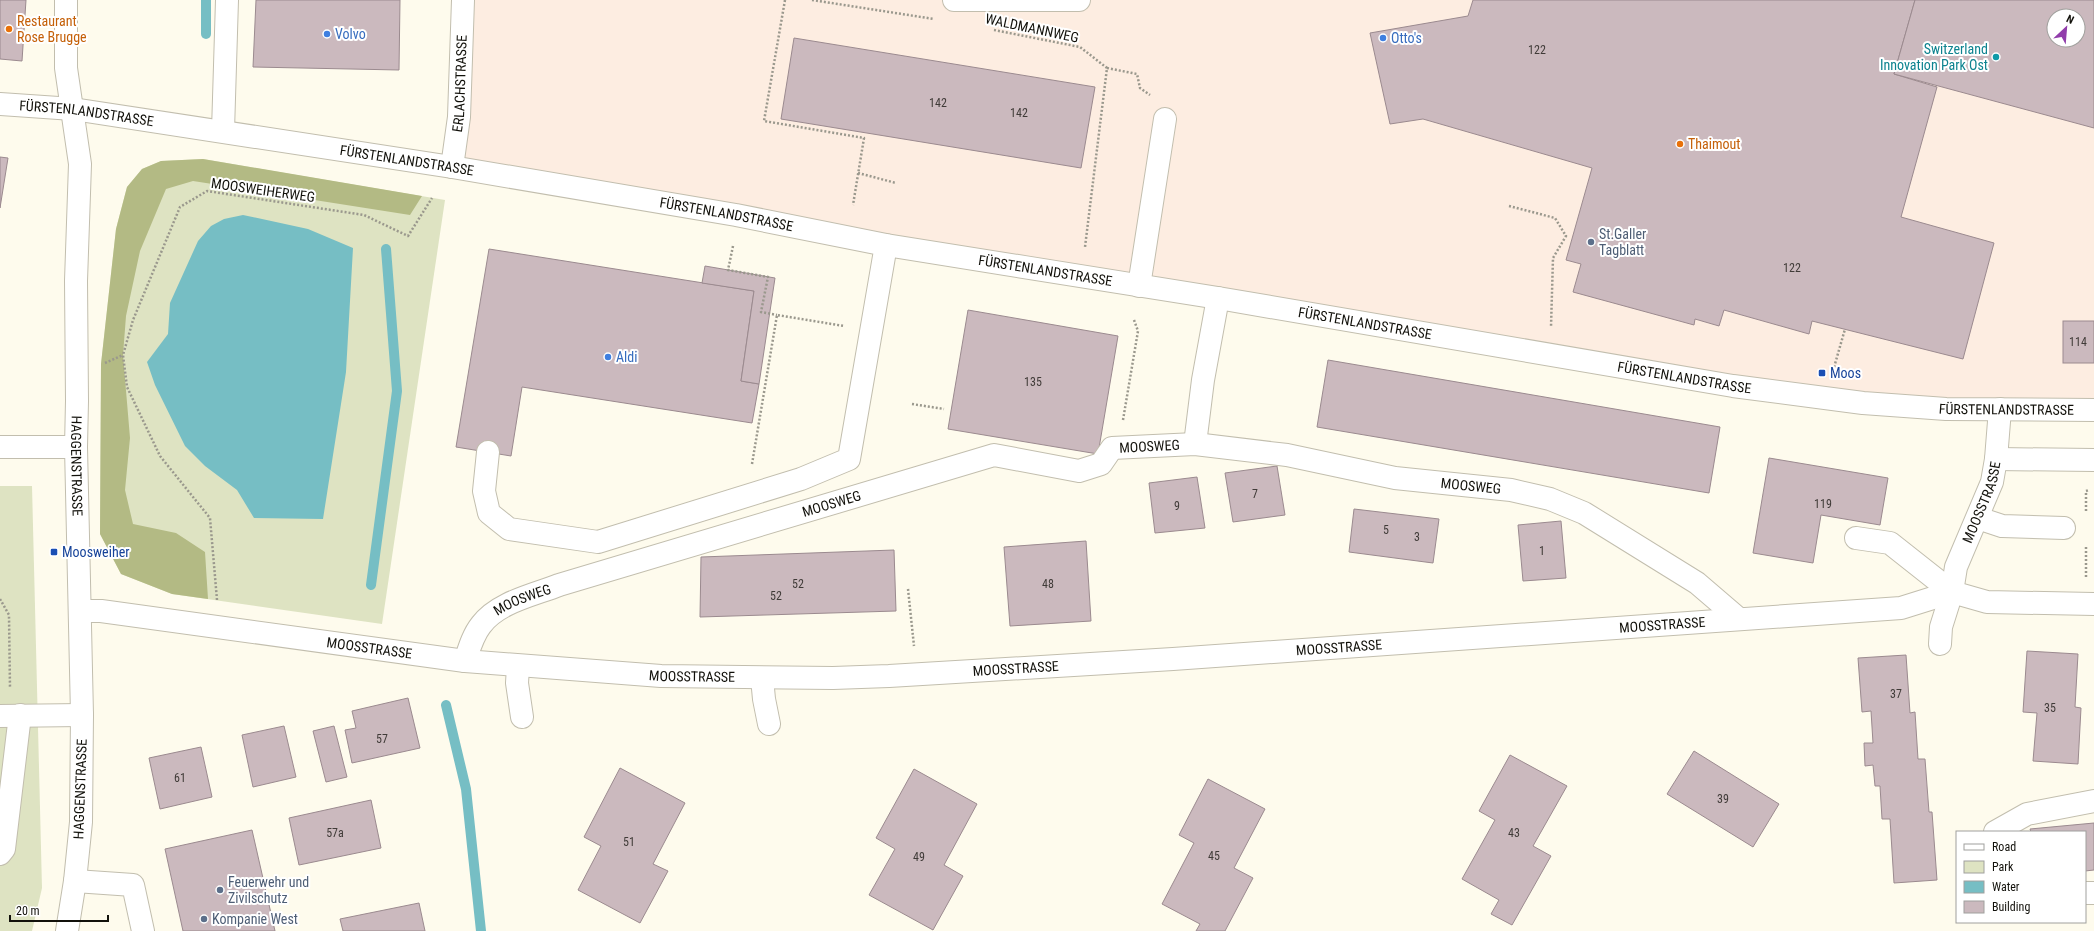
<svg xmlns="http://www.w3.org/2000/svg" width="2094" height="931" font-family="'Roboto Condensed',sans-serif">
<rect width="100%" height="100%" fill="#fefbed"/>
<path fill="#fdede1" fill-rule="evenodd" d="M461,0H2094V410L1946,409L452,167ZM2054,16H2078V40H2054Z"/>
<g fill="#dee3c2">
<path d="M203,159L445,200L382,624L172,594L121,574L100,534L101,364L116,229L127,187L142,169L161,161Z"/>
<path d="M0,486H32L42,888L32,931H0Z"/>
</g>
<path fill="#b3ba84" d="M203,159L422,196L410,215L193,181L166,189L140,251L126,316L123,355L130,438L125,490L133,524L176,533L205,552L208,599L172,594L121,574L100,534L101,364L116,229L127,187L142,169L161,161Z"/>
<path fill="#76bec4" d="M243,215L308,229L353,248L346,372L323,519L254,518L237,490L205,466L185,446L155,385L147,362L168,334L170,303L198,241L211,226L224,219Z"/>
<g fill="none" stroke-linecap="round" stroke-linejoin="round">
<g stroke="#76bec4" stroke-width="10">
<path d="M206,0V34"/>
<path d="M371,585L397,391L386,249"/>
<path d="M446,705L466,789L481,931"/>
</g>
</g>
<g fill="#cbb9be" stroke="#9b8a8f" fill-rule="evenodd">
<path d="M0,0H26L22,61L0,59Z"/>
<path d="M256,0H400L399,70L253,67Z"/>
<path d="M1473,0H1915L1894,74L1937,87L1901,217L1994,243L1963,359L1812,321L1809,334L1724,310L1719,326L1695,319L1694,325L1573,292L1581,264L1566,260L1592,168L1423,119L1390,124L1370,33L1468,16Z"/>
<path d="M1915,0H2094V128L1894,74ZM2054,16H2078V40H2054Z"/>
<path d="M794,38L1095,87L1081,168L781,119Z"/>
<path d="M0,157L8,158L0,208Z"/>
<path d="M489,249L754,291L741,381L759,384L752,423L522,387L511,456L456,447Z"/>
<path d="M705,266L775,278L759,384L741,381L754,291L702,283Z"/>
<path d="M968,310L1118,336L1098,454L948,429Z"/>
<rect x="2063" y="321" width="31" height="42"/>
<path d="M1328,360L1720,427L1709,493L1317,427Z"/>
<path d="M1769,458L1888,478L1880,525L1821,515L1813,563L1753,553Z"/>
<path d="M1277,466L1285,515L1233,522L1225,473Z"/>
<path d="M1197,477L1205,528L1155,533L1149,483Z"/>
<path d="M1354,509L1439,519L1433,563L1349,552Z"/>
<path d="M1561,521L1566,578L1523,581L1518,525Z"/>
<path d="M1086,541L1091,621L1010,626L1004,547Z"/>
<path d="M894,550L896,611L700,617L701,557Z"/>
<path d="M2027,651L2078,654L2075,707L2081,708L2078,764L2033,761L2037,713L2023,712Z"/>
<path d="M1906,655L1910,713L1915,712L1918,759H1925L1929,812H1932L1937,880L1894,883L1890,819H1882L1880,786H1875L1873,765L1865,766L1864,743H1873L1871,711L1862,712L1858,658Z"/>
<path d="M408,698L420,748L352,763L345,730L356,728L352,711Z"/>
<path d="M284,726L296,777L253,787L242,735Z"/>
<path d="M334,726L347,777L326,782L313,731Z"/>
<path d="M201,747L212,797L160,809L149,758Z"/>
<path d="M1694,751L1779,804L1753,847L1667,794Z"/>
<path d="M1510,755L1567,786L1533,846L1551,856L1512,925L1491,914L1499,900L1462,879L1495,820L1479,811Z"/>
<path d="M620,768L685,803L653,864L668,871L640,923L578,890L601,846L584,837Z"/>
<path d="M914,769L977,804L944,865L963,876L933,930L869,895L895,849L876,838Z"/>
<path d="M1208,779L1265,809L1234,868L1253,878L1225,931H1196L1200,924L1162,904L1194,843L1179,835Z"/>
<path d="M371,800L381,848L299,865L289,818Z"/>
<path d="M2094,823V870L2085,871V832H2031L2030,829Z"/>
<path d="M252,830L275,931H183L165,849Z"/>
<path d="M419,903L425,931H343L340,919Z"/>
</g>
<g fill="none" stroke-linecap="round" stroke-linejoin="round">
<g stroke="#c2beae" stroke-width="24">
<g id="minor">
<path id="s1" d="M66,0V68L80,164L76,281L77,401L76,447L82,715L81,822L75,881L67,931"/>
<path d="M954,0H1079"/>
<path d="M223,131L227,0"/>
<path id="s2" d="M452,167L459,117L463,0"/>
<path d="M1139,286L1165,119"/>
<path d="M1195,444L1203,380L1218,298"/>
<path d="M0,447H76"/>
<path d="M488,452L484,491L489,513L509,529L598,542L801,479L849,459L886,245"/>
<path d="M1996,459L2094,460"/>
<path d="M1978,518L2002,526L2064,528"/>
<path d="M1856,538L1890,543L1952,592L1987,602L2094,604"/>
<path id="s3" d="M80,611H101L465,661L661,676L833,678L889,676L1173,659L1901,608L1952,592L1956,567L1992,482L1996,459L2000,409"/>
<path d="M1940,644L1941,627L1952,592"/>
<path id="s4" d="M465,661C469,649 473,635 481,625C498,602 534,595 559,585L994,455L1079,471L1101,464L1112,448L1195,444L1287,455L1395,478L1511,490L1550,499L1584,513L1697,583L1739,619"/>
<path d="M518,667L517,683L522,717"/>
<path d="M762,678L764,699L769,724"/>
<path d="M0,716L82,715"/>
<path d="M1995,832L2027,814L2094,801"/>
<path d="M0,854L4,849L20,715"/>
<path d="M75,881L133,885L143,931"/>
<path d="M2085,893H2094"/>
</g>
</g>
<g stroke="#c2beae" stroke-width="24">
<g id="major">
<path id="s5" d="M0,104L73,109L452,167L736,215L886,245L1218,298L1733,386L1863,403L1946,409L2094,410"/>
</g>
</g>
<g stroke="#9a988d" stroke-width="2.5" stroke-dasharray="2 2" stroke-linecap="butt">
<path d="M785,0L764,121L864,138L853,205"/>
<path d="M812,0L934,19"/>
<path d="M994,30L1080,47L1107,68L1085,247"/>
<path d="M1107,68L1137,74L1140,88L1150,95"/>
<path d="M858,173L896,183"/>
<path d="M1509,206L1555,218L1566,236L1553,258L1551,327"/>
<path d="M733,246L728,270L768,277L761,312L777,315"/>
<path d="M105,363L123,355"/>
<path d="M1833,371L1845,329"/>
<path d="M912,404L944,409"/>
<path d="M1123,420L1138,331L1134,320"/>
<path d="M752,464L777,315L844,326"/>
<path d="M2086,511V491L2089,490"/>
<path d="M2086,577V546"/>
<path d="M908,589L914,646"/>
<path d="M0,599L9,615L10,688"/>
<path d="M217,600L210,518L160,456L127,387L123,355L133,320L180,207L207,191L364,215L408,236L432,198"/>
</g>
<use href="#minor" stroke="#fff" stroke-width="22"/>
<use href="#major" stroke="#fff" stroke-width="22"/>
</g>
<g fill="#e8710a" stroke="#fff" stroke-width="1.5">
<circle cx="9" cy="29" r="4"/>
<circle cx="1680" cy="144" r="4"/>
</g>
<g fill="#3f7fe0" stroke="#fff" stroke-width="1.5">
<circle cx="327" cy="34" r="4"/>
<circle cx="1383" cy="38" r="4"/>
<circle cx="608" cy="357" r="4"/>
</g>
<circle fill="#0f9aa8" stroke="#fff" stroke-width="1.5" cx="1996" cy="57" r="4"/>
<g fill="#5c6f8a" stroke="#fff" stroke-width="1.5">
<circle cx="1591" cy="242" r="4"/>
<circle cx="220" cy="890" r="4"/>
<circle cx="204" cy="919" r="4"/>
</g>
<g fill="#1a4fb4" stroke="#fff" stroke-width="1.5">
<rect x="1818" y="369" width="8" height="8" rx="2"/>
<rect x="50" y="548" width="8" height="8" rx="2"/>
</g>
<g text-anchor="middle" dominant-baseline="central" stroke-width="4" stroke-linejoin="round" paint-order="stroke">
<g font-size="12" fill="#403b38">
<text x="1537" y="50">122</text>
<text x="938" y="103">142</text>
<text x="1019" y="113">142</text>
<text x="1792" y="268">122</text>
<text x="2078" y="342">114</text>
<text x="1033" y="382">135</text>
<text x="1255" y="494">7</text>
<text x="1823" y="504">119</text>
<text x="1177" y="506">9</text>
<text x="1386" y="530">5</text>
<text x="1417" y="537">3</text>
<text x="1542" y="551">1</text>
<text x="798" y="584">52</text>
<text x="1048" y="584">48</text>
<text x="776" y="596">52</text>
<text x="1896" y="694">37</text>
<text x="2050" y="708">35</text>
<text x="382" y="739">57</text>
<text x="180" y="778">61</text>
<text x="1723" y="799">39</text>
<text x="335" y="833">57a</text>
<text x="1514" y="833">43</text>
<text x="629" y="842">51</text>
<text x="1214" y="856">45</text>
<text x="919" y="857">49</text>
</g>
<g font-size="14" fill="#c56008" stroke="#fff" text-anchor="start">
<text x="17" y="21">Restaurant<tspan x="17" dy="16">Rose Brugge</tspan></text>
<text x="1688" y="144">Thaimout</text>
</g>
<g font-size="14" fill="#12110b" stroke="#fff">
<text transform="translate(1032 28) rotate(12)">WALDMANNWEG</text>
<text stroke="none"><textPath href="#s2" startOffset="84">ERLACHSTRASSE</textPath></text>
<text stroke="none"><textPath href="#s5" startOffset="87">FÜRSTENLANDSTRASSE</textPath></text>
<text stroke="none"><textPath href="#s5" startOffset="411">FÜRSTENLANDSTRASSE</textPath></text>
<text transform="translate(263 190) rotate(8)">MOOSWEIHERWEG</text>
<text stroke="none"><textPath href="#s5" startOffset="735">FÜRSTENLANDSTRASSE</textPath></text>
<text stroke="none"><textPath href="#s5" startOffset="1059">FÜRSTENLANDSTRASSE</textPath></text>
<text stroke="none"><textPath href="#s5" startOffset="1383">FÜRSTENLANDSTRASSE</textPath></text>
<text stroke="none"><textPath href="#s5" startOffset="1707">FÜRSTENLANDSTRASSE</textPath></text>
<text stroke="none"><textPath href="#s5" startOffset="2031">FÜRSTENLANDSTRASSE</textPath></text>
<text stroke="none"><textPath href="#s4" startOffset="749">MOOSWEG</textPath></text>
<text stroke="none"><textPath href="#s1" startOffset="467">HAGGENSTRASSE</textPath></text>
<text stroke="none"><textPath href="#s4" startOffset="1074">MOOSWEG</textPath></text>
<text stroke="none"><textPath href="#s3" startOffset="1976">MOOSSTRASSE</textPath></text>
<text stroke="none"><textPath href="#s4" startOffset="413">MOOSWEG</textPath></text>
<text stroke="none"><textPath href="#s4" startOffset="89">MOOSWEG</textPath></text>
<text stroke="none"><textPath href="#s3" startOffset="1588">MOOSSTRASSE</textPath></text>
<text stroke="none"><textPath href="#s3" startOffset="1264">MOOSSTRASSE</textPath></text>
<text stroke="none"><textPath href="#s3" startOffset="292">MOOSSTRASSE</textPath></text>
<text stroke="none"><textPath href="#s3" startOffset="940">MOOSSTRASSE</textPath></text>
<text stroke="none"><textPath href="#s3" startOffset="616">MOOSSTRASSE</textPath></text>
<text transform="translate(80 789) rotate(-88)">HAGGENSTRASSE</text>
</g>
<g font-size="14" fill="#366cbe" stroke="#fff" text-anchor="start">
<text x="335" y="34">Volvo</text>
<text x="1391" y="38">Otto's</text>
<text x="616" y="357">Aldi</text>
</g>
<g font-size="14" fill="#0d838f" stroke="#fff" text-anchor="end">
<text x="1988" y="49">Switzerland<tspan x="1988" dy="16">Innovation Park Ost</tspan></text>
</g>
<g font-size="14" fill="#4e5e75" stroke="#fff" text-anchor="start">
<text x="1599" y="234">St.Galler<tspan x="1599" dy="16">Tagblatt</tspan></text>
<text x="228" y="882">Feuerwehr und<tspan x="228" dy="16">Zivilschutz</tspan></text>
<text x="212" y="919">Kompanie West</text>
</g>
<g font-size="14" fill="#164399" stroke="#fff" text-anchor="start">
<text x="1830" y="373">Moos</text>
<text x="62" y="552">Moosweiher</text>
</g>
</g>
<rect x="1956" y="831" width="130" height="92" fill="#ffffff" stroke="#a0a09d"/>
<rect x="1964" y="844" width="20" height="6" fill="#ffffff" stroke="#a0a09d"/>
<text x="1992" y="851" font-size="12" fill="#12110b">Road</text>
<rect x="1964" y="861" width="20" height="12" fill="#dee3c2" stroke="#a0a09d"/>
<text x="1992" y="871" font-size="12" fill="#12110b">Park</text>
<rect x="1964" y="881" width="20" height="12" fill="#76bec4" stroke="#a0a09d"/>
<text x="1992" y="891" font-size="12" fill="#12110b">Water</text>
<rect x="1964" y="901" width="20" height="12" fill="#cbb9be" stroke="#a0a09d"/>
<text x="1992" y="911" font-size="12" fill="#12110b">Building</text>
<g transform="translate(2066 28) rotate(26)"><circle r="19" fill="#ffffff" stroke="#a0a09d"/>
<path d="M0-3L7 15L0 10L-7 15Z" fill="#913dab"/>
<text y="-6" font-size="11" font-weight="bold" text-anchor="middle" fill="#12110b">N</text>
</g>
<path d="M10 915v6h98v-6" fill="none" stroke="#12110b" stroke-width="2"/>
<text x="16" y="915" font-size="12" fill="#12110b" stroke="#ffffff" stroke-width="3" paint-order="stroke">20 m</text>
</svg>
